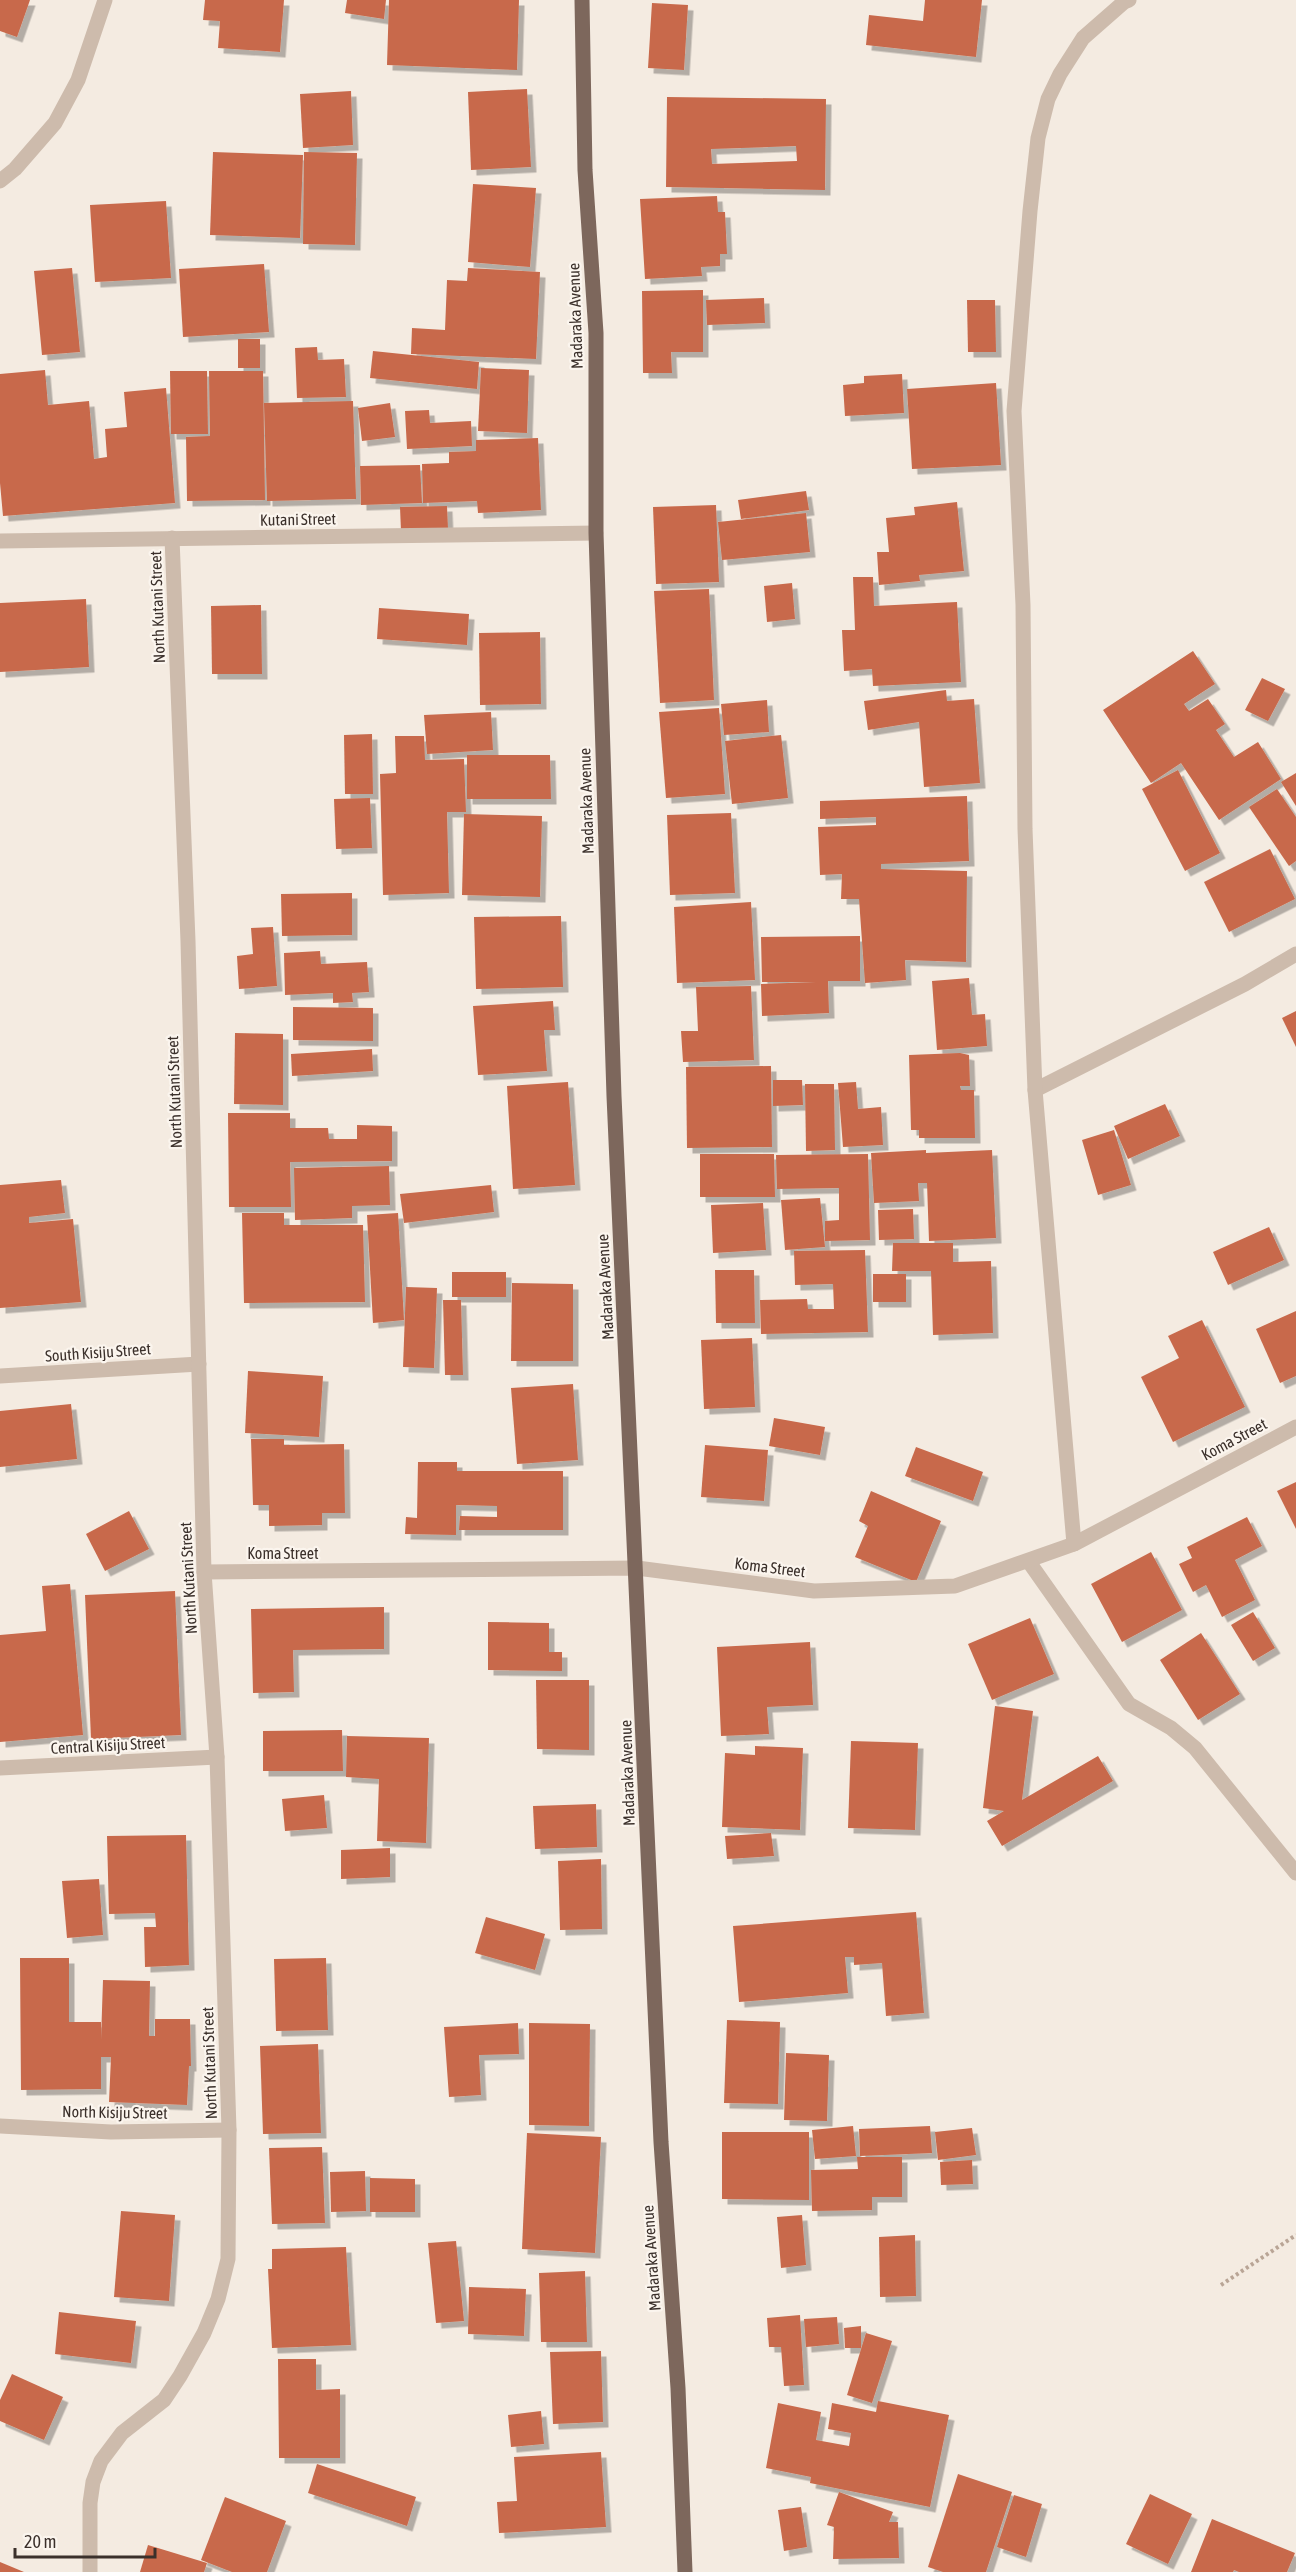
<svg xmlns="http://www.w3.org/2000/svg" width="1296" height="2572" font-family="'Asap Condensed',sans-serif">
<defs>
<filter id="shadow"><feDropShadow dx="5.5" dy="5.5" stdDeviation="0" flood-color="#0004"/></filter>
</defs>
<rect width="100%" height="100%" fill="#f4ebe1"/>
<g fill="#c8694b" fill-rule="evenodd" filter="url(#shadow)">
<path d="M0,0H30L17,37L0,31Z"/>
<path d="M205,0H284L280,52L218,48L220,21L203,20Z"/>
<path d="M347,0H386L384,19L345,13Z"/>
<path d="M389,0H519L517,70L387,65Z"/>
<path d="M925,0H982L976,57L866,45L869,15L923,21Z"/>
<path d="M652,3L688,5L684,70L648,68Z"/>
<path d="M527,89L531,167L471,170L468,92Z"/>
<path d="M351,91L353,145L303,148L300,94Z"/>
<path d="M667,97L826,99L825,190L666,187ZM796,146L797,161L712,164L711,149Z"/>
<path d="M213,152L303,155L300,238L210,235Z"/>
<path d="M304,152L357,153L355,245L303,244Z"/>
<path d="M473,184L536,188L530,267L468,262Z"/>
<path d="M717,196L718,212H725L727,254H720V266L701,267L702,276L645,279L640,199Z"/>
<path d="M166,201L171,278L95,282L90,205Z"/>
<path d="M264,264L269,332L183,337L179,269Z"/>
<path d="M72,268L80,352L42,355L34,271Z"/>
<path d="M468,268L540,272L536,359L411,354L412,328L445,330L447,280L467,281Z"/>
<path d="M703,290V352H671L672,373H643L642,291Z"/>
<path d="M764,298L765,323L707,325L706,300Z"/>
<path d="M967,300H995L996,352H968Z"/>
<rect x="238" y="339" width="22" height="29"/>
<path d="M317,347L318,360L344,359L346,397L297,398L295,348Z"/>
<path d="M373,351L479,362L477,389L370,378Z"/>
<path d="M481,368L529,370L527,433L478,431Z"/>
<path d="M45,370L48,405L89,401L94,459L107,457L105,429L127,427L124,392L166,388L175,503L3,516L0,483V374Z"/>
<path d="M170,371H207L208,434H171Z"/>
<path d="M209,371H263L265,500L187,501L186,437L210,436Z"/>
<path d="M902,374L904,413L845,416L843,385L864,383V376Z"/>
<path d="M996,383L1001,465L912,469L907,389Z"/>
<path d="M353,401L356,499L267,501L264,403Z"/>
<path d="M390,403L395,437L362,441L358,408Z"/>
<path d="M429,410L430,423L471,421L472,446L407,449L405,411Z"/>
<path d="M538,438L541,510L478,513L477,501L423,503L422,464L449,463V452L476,451V440Z"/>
<path d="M420,465L422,503L361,505L360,466Z"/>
<path d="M806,491L809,510L741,519L738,500Z"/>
<path d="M957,502L964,571L919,575L920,581L879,585L877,552H889L886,518L915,515L914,507Z"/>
<path d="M716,505L719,582L656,584L653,507Z"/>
<path d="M447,506L448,529L401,531L400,507Z"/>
<path d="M806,513L810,552L722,560L718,522Z"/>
<path d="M853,577H873L874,606L957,602L961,682L873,686L872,669L844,671L842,630H855Z"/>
<path d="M792,583L795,619L767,622L764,586Z"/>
<path d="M709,589L714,700L660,703L654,591Z"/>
<path d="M86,599L89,667L0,672V603Z"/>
<path d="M261,605L262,674H212L211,606Z"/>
<path d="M379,608L469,614L467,645L377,639Z"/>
<path d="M540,632L541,704L480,705L479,633Z"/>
<path d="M1193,651L1215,684L1184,704L1189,711L1208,699L1225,724L1216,730L1234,757L1258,742L1281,779L1219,820L1181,763L1151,783L1103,710Z"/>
<path d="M1262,678L1285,689L1268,721L1245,710Z"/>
<path d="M946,690L947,701L974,699L980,783L924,787L919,722L868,730L864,701Z"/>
<path d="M767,700L769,732L724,735L721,704Z"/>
<path d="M719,708L725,794L666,798L659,712Z"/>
<path d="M491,712L493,750L427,754L424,715Z"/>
<path d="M372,734L373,794H345L344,735Z"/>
<path d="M781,735L788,798L732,804L725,741Z"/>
<path d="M395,736H424L425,760L464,759L466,812H447L449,893L383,895L380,774L396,773Z"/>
<path d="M467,755H550L551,799H467Z"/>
<path d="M1178,770L1220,853L1185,871L1142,789Z"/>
<path d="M1296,773V806L1281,782Z"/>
<path d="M1277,789L1296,817V861L1289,866L1249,807Z"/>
<path d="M967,796L969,861L881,864V869L967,871L966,962L905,960L906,980L865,983L859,899H841L842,874L820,875L818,827L876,825V817L820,819V801Z"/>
<path d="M370,798L372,848L336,849L334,799Z"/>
<path d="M731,813L735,893L670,895L667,815Z"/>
<path d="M464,814L542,816L540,897L462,895Z"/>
<path d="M1270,849L1295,899L1229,932L1204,882Z"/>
<path d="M352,893V935L282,936L281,894Z"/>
<path d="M751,902L755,980L677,983L674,907Z"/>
<path d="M561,916L563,987L476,989L474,917Z"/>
<path d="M273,927L277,986L239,989L237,956L253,954L251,928Z"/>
<path d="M860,936V981H828L829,1013L762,1016L761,984L816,982H762L761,937Z"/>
<path d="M320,951L321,964L367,962L369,992L352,993L353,1002L333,1003V993L285,995L284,953Z"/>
<path d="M969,978L972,1015L985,1014L987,1046L937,1050L932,981Z"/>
<path d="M751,986L754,1060L683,1062L681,1031H698L696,987Z"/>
<path d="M553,1001L555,1030H544L547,1071L478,1075L473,1006Z"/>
<path d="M293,1007L373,1008V1041L293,1040Z"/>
<path d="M1296,1011V1047L1282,1018Z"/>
<path d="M235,1033L283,1034V1105L234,1104Z"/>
<path d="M372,1049L373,1071L292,1076L291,1054Z"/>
<path d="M960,1053L969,1055L970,1086H960L961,1090H974L975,1138H919V1130H911L909,1055Z"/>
<path d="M771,1066L772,1147L687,1148L686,1067Z"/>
<path d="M773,1080H802L803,1105L773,1106Z"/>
<path d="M568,1082L575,1185L513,1189L507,1086Z"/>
<path d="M856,1082L858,1109L881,1107L883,1145L843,1147L838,1083Z"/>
<path d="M805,1084H834L835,1150L806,1151Z"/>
<path d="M1165,1104L1180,1136L1128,1159L1114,1126Z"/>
<path d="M228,1113H290V1128H328L329,1139H357V1125L392,1126V1161L290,1162L291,1207H229Z"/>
<path d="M1114,1130L1131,1185L1098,1195L1082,1140Z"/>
<path d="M926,1150V1153L992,1150L996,1238L929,1241L927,1183H918L919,1201L874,1203L871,1153Z"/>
<path d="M700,1154H774L775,1197H700Z"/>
<path d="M868,1154L870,1240L825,1241V1221L839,1220V1188L777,1189L776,1155Z"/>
<path d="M389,1166L390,1205L352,1206V1218L295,1220L294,1168Z"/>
<path d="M61,1180L65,1213L29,1217V1223L73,1219L81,1302L0,1308V1185Z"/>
<path d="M491,1185L494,1212L404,1223L400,1194Z"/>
<path d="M820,1198L825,1247L785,1250L781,1200Z"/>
<path d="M763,1203L766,1250L713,1253L711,1205Z"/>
<path d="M913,1209L914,1239L879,1240L878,1210Z"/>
<path d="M242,1213H284V1225H363L365,1302L244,1303Z"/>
<path d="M398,1213L404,1320L373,1323L367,1215Z"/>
<path d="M1269,1227L1284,1260L1228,1285L1213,1252Z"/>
<path d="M893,1243H953V1262L991,1261L993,1333L933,1335L931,1271H892Z"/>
<path d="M865,1250L868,1332L761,1334L760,1300L807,1299L808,1309H834L833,1284L795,1285L794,1251Z"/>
<path d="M715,1270H754L755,1323H716Z"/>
<rect x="452" y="1272" width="54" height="25"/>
<rect x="873" y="1274" width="33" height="28"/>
<path d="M512,1283L573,1284V1361H511Z"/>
<path d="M406,1287L437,1288L434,1368L403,1367Z"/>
<path d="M443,1300H461L463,1375H445Z"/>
<path d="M1296,1311V1376L1280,1383L1256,1329Z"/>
<path d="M1202,1320L1245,1407L1173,1442L1141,1377L1179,1358L1168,1336Z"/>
<path d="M752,1338L755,1407L704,1409L701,1340Z"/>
<path d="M248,1371L323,1376L319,1437L245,1433Z"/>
<path d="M573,1384L578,1460L517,1464L511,1388Z"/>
<path d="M71,1404L77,1459L0,1467V1411Z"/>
<path d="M774,1418L825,1427L820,1455L769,1446Z"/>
<path d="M251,1439H284V1445L344,1444L345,1513H322V1525L269,1526V1505H253Z"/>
<path d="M705,1445L768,1450L764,1501L701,1497Z"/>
<path d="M916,1447L983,1472L973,1501L905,1476Z"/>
<path d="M418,1462H457V1471H563V1530H459L460,1516L497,1517V1506L456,1505V1535L405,1534L406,1517L417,1518Z"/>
<path d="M1296,1482V1529L1277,1491Z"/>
<path d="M871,1491L941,1521L916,1582L855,1557L868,1526L859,1521Z"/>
<path d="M129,1511L149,1549L105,1571L86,1534Z"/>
<path d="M1247,1517L1262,1546L1235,1560L1255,1600L1222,1617L1206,1585L1193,1592L1179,1564L1192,1558L1187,1547Z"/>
<path d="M1151,1552L1182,1610L1122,1642L1091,1584Z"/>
<path d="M70,1584L83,1735L0,1742V1635L46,1631L42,1586Z"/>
<path d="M175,1591L181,1735L91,1739L85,1595Z"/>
<path d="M384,1607V1649L293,1650L294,1692L253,1693L251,1609Z"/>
<path d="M1253,1612L1275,1648L1253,1661L1231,1625Z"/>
<path d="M1030,1618L1054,1674L992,1700L968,1644Z"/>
<path d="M488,1622L549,1623V1652H562V1671L488,1670Z"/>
<path d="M1201,1633L1240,1694L1198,1720L1160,1660Z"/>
<path d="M810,1642L813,1705L767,1707L769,1734L721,1736L717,1647Z"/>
<path d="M536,1680H589V1750L537,1749Z"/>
<path d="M995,1706L1033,1711L1022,1800L1098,1756L1113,1781L1002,1846L987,1821L1004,1811L983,1808Z"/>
<path d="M342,1730L343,1771H263V1731Z"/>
<path d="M347,1736L429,1738L426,1843L377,1841L379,1779L346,1777Z"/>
<path d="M851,1741L918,1743L915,1830L848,1828Z"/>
<path d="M755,1746L803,1748L800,1830L722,1827L725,1753L755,1755Z"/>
<path d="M324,1795L327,1828L285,1831L282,1799Z"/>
<path d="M596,1804L597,1847L535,1849L533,1806Z"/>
<path d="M771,1833L774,1856L727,1859L725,1836Z"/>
<path d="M186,1835L189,1965L145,1967L144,1927H156L155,1913L109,1914L107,1836Z"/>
<path d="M390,1848V1877L341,1879V1850Z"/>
<path d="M601,1859L602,1929L560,1930L558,1861Z"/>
<path d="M99,1879L103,1935L67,1938L62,1881Z"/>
<path d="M916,1912L924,2013L886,2016L882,1963L854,1965V1957H845L848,1993L739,2002L733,1926Z"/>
<path d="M486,1917L545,1934L535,1970L475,1953Z"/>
<path d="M20,1958H69V2022H101V2040L103,1980L150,1981L149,2036H155V2019H190L191,2066H189L187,2105L109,2102L111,2057H101V2089L21,2090Z"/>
<path d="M326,1958L328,2030L276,2031L274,1959Z"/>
<path d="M727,2020L780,2022L778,2104L724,2103Z"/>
<path d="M518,2023L519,2054L479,2055L481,2095L449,2097L444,2027Z"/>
<path d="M529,2023L590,2024L589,2126L529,2125Z"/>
<path d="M318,2044L321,2133L263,2134L260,2046Z"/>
<path d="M786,2053L829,2055L827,2121L784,2120Z"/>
<path d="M853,2126L856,2156L815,2159L812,2130Z"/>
<path d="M930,2126L932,2153L860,2156L859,2129Z"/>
<path d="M972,2128L976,2155L938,2160L935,2132Z"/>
<path d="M722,2132H809V2200L722,2199Z"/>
<path d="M527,2133L601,2137L595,2253L522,2249Z"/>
<path d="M322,2147L325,2223L272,2224L269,2148Z"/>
<path d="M857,2157H902V2197H872V2210L812,2211L811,2170L858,2169Z"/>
<path d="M972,2160L973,2184L941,2185L940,2162Z"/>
<path d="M365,2171L366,2211L331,2212L330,2172Z"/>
<path d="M370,2178L415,2179V2212H370Z"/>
<path d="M121,2211L175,2215L169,2301L114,2297Z"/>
<path d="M802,2215L806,2265L781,2268L777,2217Z"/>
<path d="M915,2235L916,2296L880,2297L879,2237Z"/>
<path d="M456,2241L464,2321L436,2323L428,2243Z"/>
<path d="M346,2247L351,2345L272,2348L268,2269H272V2249Z"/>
<path d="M585,2271L587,2342H541L539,2273Z"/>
<path d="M469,2287L526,2289L524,2336L468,2334Z"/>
<path d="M59,2312L136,2321L131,2363L55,2354Z"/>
<path d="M800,2315L804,2385L784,2386L781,2347H769L767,2318Z"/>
<path d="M837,2317L839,2344L806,2347L804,2319Z"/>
<path d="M861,2326V2348H845L844,2328Z"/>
<path d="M866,2333L892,2341L872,2403L847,2395Z"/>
<path d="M601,2351L603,2422L553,2424L550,2352Z"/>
<path d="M278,2359H316V2390L340,2389V2458H279Z"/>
<path d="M12,2374L63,2397L44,2440L0,2421V2400Z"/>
<path d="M878,2401L949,2415L930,2507L810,2483L811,2477L766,2468L778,2403L821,2412L816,2440L849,2446L851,2433L828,2429L832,2403L876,2412Z"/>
<path d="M541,2411L544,2444L511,2447L508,2415Z"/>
<path d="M601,2452L606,2527L499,2533L497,2502L517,2501L514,2457Z"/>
<path d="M317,2464L416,2497L407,2526L308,2493Z"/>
<path d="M958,2474L1012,2492L986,2572H943L928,2567Z"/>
<path d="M839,2492L893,2512L889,2522H898L899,2558L833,2559L834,2527L827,2525Z"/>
<path d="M1150,2494L1192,2514L1168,2564L1126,2544Z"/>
<path d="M1014,2495L1042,2504L1026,2557L997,2547Z"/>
<path d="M225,2497L286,2521L267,2572H232L201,2560Z"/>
<path d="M801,2507L807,2547L784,2551L778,2510Z"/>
<path d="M1212,2519L1295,2553L1287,2572H1239L1234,2570L1233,2572H1191Z"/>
<path d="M148,2545L207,2563L204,2572H140Z"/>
<path d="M0,2562L24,2572H0Z"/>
</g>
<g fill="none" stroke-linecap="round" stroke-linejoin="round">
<path stroke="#b9a596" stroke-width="4" stroke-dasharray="3 3" stroke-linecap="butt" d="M1221,2285L1296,2235"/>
<g stroke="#cdbbac" stroke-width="15">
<path d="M0,181L15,169L55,123L78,80L105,0"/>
<path d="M0,541L596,533"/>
<path d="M1035,1090L1245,984L1296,954"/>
<path d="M0,1376L199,1364"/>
<path d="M1074,1544L1035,1090L1025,829L1023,605L1014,411L1030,211L1038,138L1048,99L1060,74L1083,38L1124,2L1129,0"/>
<path d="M1029,1562L1129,1704L1171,1728L1195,1748L1296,1873"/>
<path d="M204,1572L637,1568L814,1591L955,1586L1074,1544L1296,1427"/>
<path d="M0,1768L217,1757"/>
<path d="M0,2126L111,2132L229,2130"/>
<path d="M90,2572V2503L93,2482L101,2461L122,2433L164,2400L180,2376L204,2333L218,2299L228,2259L229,2130L217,1757L204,1572L188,941L172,538"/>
</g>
<path stroke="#7d675c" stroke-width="15" d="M582,0L585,170L596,333V533L614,1096L661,2142L678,2388L685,2572"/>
</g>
<g text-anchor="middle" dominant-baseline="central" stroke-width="4.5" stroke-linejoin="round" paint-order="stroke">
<g font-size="16" fill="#3b302b" stroke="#fbf5ee">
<text transform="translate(575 316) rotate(-92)">Madaraka Avenue</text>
<text transform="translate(298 519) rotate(-1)">Kutani Street</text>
<text transform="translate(157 607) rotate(-92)">North Kutani Street</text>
<text transform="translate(586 801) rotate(-92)">Madaraka Avenue</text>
<text transform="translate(174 1092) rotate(-92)">North Kutani Street</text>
<text transform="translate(605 1287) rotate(-93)">Madaraka Avenue</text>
<text transform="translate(98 1352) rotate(-4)">South Kisiju Street</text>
<text transform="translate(1234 1439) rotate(-28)">Koma Street</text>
<text x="283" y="1553">Koma Street</text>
<text transform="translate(770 1567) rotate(7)">Koma Street</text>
<text transform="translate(188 1578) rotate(-93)">North Kutani Street</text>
<text transform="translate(108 1745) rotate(-3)">Central Kisiju Street</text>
<text transform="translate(627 1773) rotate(-92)">Madaraka Avenue</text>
<text transform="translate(209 2063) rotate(-92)">North Kutani Street</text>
<text transform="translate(115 2112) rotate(1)">North Kisiju Street</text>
<text transform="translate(651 2258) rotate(-94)">Madaraka Avenue</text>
</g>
</g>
<path d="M15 2548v9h140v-9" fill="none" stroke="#3b302b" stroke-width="3"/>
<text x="24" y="2548" font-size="18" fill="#3b302b" stroke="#fbf5ee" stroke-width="4.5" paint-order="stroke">20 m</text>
</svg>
